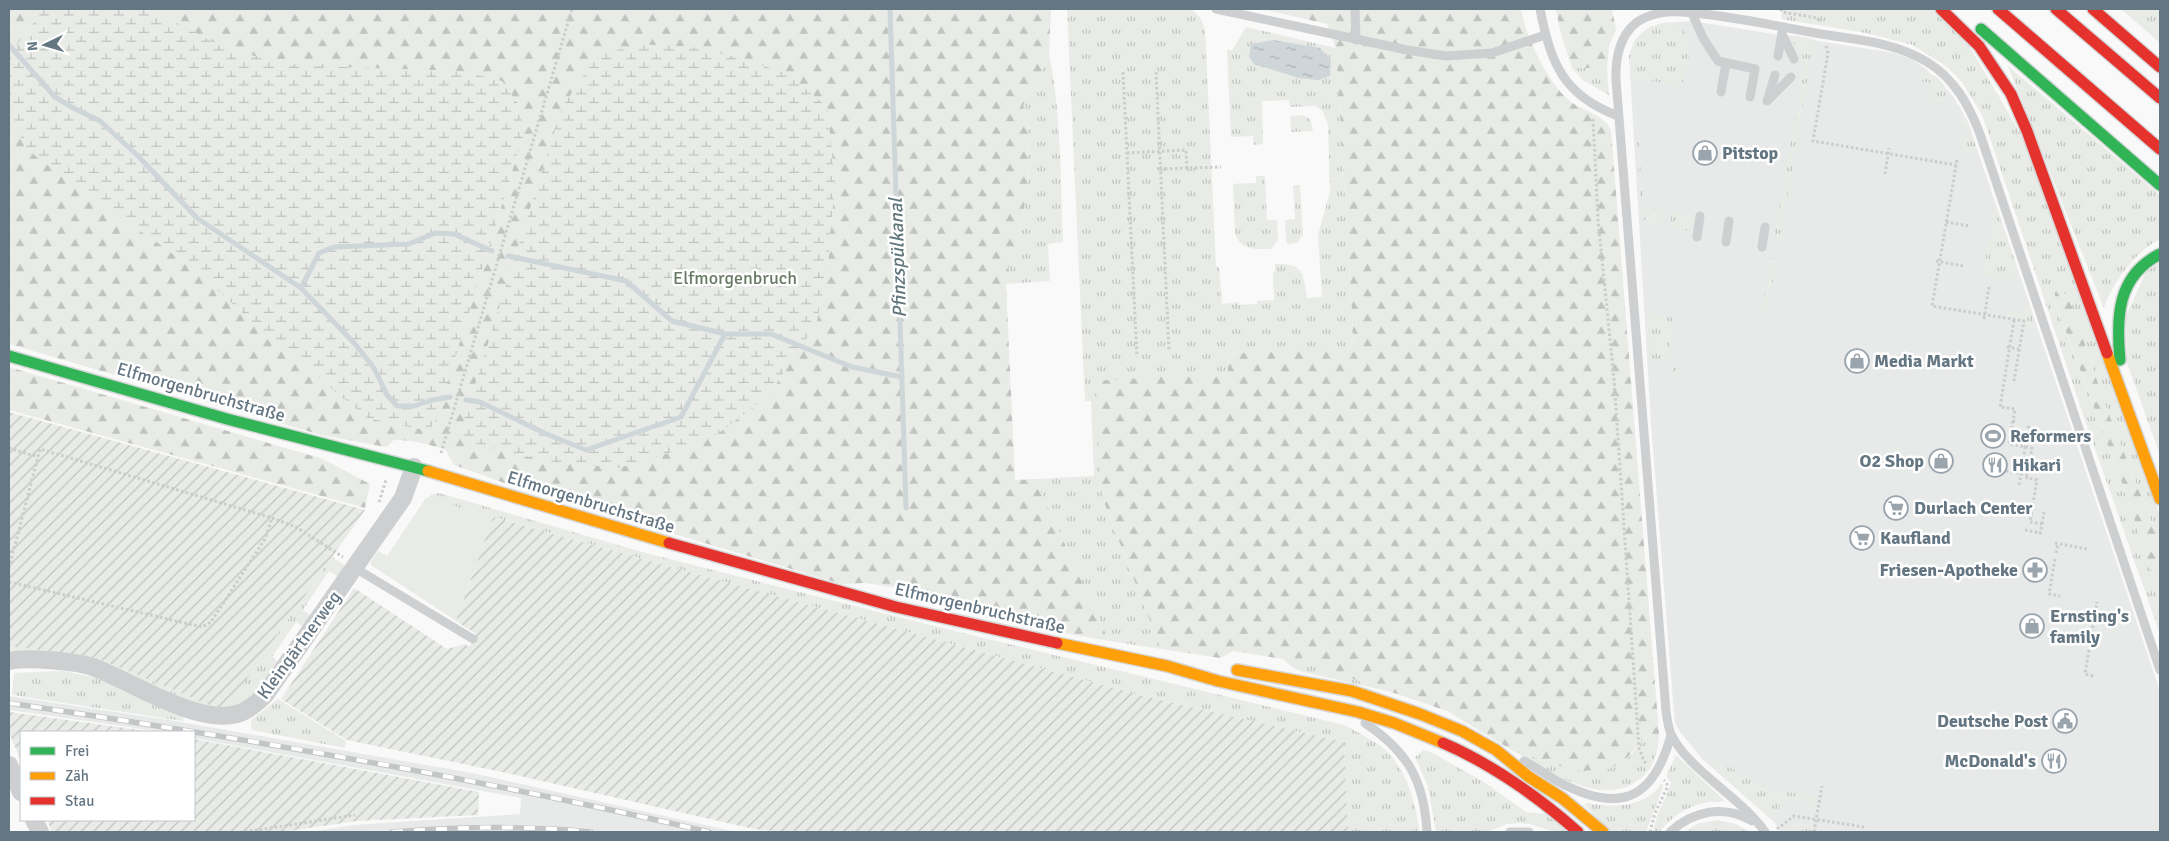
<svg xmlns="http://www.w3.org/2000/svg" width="2169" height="841" font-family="Signika,sans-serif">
<defs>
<pattern id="grass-tufts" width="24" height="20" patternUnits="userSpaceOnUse" patternTransform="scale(1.25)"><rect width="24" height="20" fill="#e8ebe6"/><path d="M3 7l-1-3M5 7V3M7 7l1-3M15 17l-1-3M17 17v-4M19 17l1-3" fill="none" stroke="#c0c3c0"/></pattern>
<pattern id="forest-firs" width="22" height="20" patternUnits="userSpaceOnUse" patternTransform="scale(1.25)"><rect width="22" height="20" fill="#e8ebe6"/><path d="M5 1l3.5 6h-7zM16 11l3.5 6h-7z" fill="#c0c3c0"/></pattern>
<pattern id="wetland-marsh" width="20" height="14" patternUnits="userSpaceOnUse" patternTransform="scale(1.25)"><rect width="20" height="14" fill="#e8ebe6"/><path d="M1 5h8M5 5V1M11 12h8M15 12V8" fill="none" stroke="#c0c3c0"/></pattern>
<pattern id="garden-furrows" width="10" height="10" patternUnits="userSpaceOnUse" patternTransform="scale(1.25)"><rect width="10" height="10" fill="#e8ebe6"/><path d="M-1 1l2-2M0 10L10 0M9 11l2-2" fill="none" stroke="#c0c3c0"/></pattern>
<pattern id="water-ripples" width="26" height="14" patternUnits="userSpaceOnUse" patternTransform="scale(1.25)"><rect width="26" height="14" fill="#ced6d9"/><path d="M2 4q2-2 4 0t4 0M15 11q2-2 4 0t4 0" fill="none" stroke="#abb2b5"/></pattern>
</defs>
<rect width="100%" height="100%" fill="#f9f9f9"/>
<g fill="#e8e9e9">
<path d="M1692,21L1894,53L1912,59L1926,69L1952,95L1961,109L1969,125L2160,691V832H1782L1772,820L1702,759L1680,732L1675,723L1674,713L1651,423L1629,56L1635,40L1648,28L1662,23Z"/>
<path d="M9,696L169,720L472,773L736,832H309L354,825L520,814L521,798L194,738V732H164L9,710Z"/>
</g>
<g fill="url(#grass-tufts)" fill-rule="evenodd">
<path d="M1067,9H1191L1200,17L1205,29L1216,267H1219L1222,304L1239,302V305L1257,304V301L1274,300L1273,273H1275V264C1304,263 1303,273 1307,298L1322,297L1318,235L1330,192L1328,124L1322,110L1315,106L1290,107L1289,100L1262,101L1263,144L1254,145L1253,136L1231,137L1227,50H1232L1246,27L1336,48L1354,347L1227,354L1228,373L1102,497L1161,649L1109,641L1035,479L1094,476L1091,401H1085Z"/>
<path d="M1783,9H1932L1969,46L2022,136L2160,516V543L2106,407L2070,300L2061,290L2055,292V303L2122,483L2160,596V634L2085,420L1983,117L1962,82L1946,66L1913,45L1866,33L1781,19Z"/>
<path d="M2121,9H2160V43Z"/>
<path d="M1670,23C1702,36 1687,60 1682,86L1634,78L1644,207L1664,210L1660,222L1653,224L1646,222L1642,216L1629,56C1635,35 1647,24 1670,23Z"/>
<path d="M1789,35L1814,39L1780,240H1777L1775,232L1805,61Z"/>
<path d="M1049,54C1062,118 1060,178 1063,242L1048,244L1050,281L1006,284L1011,255L1022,226L1027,183L1029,136L1023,106L1031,88L1041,74Z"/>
<path d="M2008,66L2160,195V239C2137,250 2111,284 2104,308Z"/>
<path d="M1572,68H1607L1609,95L1584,81Z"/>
<path d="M1924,73C1935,72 1948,85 1948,97L1944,102L1929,101L1932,83L1920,81Z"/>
<path d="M1302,115L1310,119L1313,131L1291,132L1290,116Z"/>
<path d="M1960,118L1967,120L1969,125L1978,152L1977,156L1962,153L1966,125L1954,123Z"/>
<path d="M1256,176H1265L1267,220H1277L1278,240L1271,249C1256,249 1240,251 1235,233L1233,184L1256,183Z"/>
<path d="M1293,185H1300L1303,235L1297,243L1288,244L1286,242L1285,220L1295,219Z"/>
<path d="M1989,197L1995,203L2017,267L2016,276L2011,279L1983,275L1995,204L1982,202L1984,198Z"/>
<path d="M1672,211L1697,215L1689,231L1670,227Z"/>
<path d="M1772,258L1777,259L1767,314L1761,313Z"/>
<path d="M2160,262V455L2127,363L2126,316L2146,272Z"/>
<path d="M2026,302L2033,316L2035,328L2028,332L2025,331L2026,320L2003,317L2004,309L2024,312Z"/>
<path d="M1650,314L1674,318C1673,327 1670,337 1670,346C1670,354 1678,361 1677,368C1677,381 1662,384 1654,376L1648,315ZM1664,358L1674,360L1672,373H1669L1667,377L1663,379L1655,374L1653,360Z"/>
<path d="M439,493L642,552L922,623L1344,725C1356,731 1369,738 1381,746C1405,765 1417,803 1419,832H1348L1344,742L1143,696L750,589L494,517L421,504L432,494Z"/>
<path d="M332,557L347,567L340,578L329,571L303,610L314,618L307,629L296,622L272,657L280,664L251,700L225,712L9,650V646L97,658L224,711Z"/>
<path d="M1312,658L1387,691L1303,672L1292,667L1283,659Z"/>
<path d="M63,671L98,678L184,714L183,721L12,695L14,673Z"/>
<path d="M278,699L346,741L345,748L252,730L251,720Z"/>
<path d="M1649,734H1659C1658,754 1653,772 1634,783C1596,806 1543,768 1510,749C1542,759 1591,782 1622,762C1632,756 1641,742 1649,734Z"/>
<path d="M1423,750L1431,752L1487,784L1526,812L1547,814L1571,832H1554L1530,824L1519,823L1507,824L1487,832H1436L1428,786L1415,757Z"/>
<path d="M1676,755L1725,801C1720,802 1714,802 1709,802C1690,805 1671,816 1660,832H1653L1657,816L1670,787L1671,783L1666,776Z"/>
<path d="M1712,763L1729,766L1764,788L1817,797L1815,804L1781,799L1777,819L1772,820L1712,767L1710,765Z"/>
<path d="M1662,783L1663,787L1646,832H1610L1585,805L1587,803C1614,808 1645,808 1662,783Z"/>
<path d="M1717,820L1736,824L1749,832H1685L1697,824Z"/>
<path d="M1795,821L1814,825L1812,832H1782L1780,830Z"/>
</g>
<g fill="url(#forest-firs)">
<path d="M9,9H1051L1049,54L1041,74L1031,88L1023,106L1029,136L1027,183L1022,226L1011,255L1006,284L1015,480L1035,479L1109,641C1053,631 996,622 940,606C926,602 917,593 902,590L903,585L896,584L893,587L865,583L842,584L510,485L454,465L446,450C429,444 412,440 394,440L386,447L321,435L9,344Z"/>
<path d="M1262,9H1521C1525,36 1549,85 1571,102C1585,112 1603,114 1611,130L1659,734H1648L1624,761L1609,769L1581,771L1566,768L1510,749L1447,711L1350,678L1312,658L1283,659L1233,651L1220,658L1161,649L1102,497L1094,381L1228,373L1227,354L1354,346L1336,48L1327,24Z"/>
<path d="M1556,9H1612L1616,30L1609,46L1607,68H1572L1560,31Z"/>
<path d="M2061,290L2070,300L2106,407L2160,543V596L2122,483L2055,302V292Z"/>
<path d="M9,367L323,459L370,484L365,508L9,410Z"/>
</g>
<g fill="url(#wetland-marsh)">
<path d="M44,9H150L221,46L285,65L462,71L502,81L519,105L524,133L437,417L429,431L367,418L261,330L208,281L162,246L93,199L25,148L9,105V55Z"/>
<path d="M638,44L692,47L741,58L788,74L827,107L835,181L829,256L817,322L769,395L719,433L675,451L619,468L545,461L463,441L462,426L562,107L597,56Z"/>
</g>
<path fill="#e8ebe6" d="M426,498L493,517L456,621L371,565V561L378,551L387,556Z"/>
<g fill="url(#garden-furrows)">
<path d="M9,412L365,510L224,711L97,658L9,646Z"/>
<path d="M493,517L750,589L1143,696L1344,742L1348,832H783L754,829L507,773L347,740L281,699L354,588L447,649L465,644L469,647L476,634L456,621Z"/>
<path d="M9,712L154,732H21V761L10,735Z"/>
<path d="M194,739L479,792L478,815L356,821L282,832H52L47,820H194Z"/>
</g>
<path fill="url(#water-ripples)" d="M1273,40L1320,48L1331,61L1330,76L1319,80L1299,78L1254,64L1249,57L1251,44Z"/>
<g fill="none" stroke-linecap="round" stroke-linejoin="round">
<g stroke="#ced6d9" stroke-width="5">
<path d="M890,9L906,508"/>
<path d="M9,45L55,97L75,109L100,121L137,155L197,218L301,288L355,344L374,368L387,395L397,406H414L432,400L450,397"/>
<path d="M508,256L626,281L672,321L725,334H771L852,367L902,377"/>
<path d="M301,288L319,253L334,247L409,244L435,233L454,234L492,251"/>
<path d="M466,400L480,402L544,433L586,450L681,417L725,334"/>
</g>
<g stroke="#d5d6d7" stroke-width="14">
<g id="fast">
<path d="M1981,29L2160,185"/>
<path d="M9,356L227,419L428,471"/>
<path d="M2120,360C2116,317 2117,276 2160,254"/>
</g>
</g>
<g stroke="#d5d6d7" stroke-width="14">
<g id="slow">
<path d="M2107,353L2160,499"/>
<path d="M428,471L669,543"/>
<path d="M1057,643L1167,666L1218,681L1358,712L1394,723L1443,743"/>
<path d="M1237,670L1352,691L1420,714L1462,731L1496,750L1529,777L1562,798L1603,832"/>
</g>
</g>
<g stroke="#d5d6d7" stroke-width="14">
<g id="jam">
<path d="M1941,9L1979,46L2011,94L2027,131L2107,353"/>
<path d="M1998,9L2160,149"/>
<path d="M2056,9L2160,98"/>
<path d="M2093,9L2160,67"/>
<path d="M669,543L896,607L1057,643"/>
<path d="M1443,743C1490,763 1540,798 1578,832"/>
</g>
</g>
<g stroke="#cbcccd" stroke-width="3" stroke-dasharray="2.5 2.5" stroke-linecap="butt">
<path d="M1781,9L1782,12L1818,18L1819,21"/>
<path d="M1826,46L1828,53L1813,141L1956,165"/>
<path d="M1123,72L1137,357"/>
<path d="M1156,72L1169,351"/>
<path d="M1593,119L1598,219L1614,379L1639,748L1644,761L1647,764"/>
<path d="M1127,153L1186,150L1187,168"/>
<path d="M1957,160L1932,306L2024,321L2014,381"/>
<path d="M1160,169L1221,167"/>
<path d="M1885,174L1889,148"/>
<path d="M1946,222L1970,226"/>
<path d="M1936,261L1963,266"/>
<path d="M1984,319L1989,287"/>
<path d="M2014,320L2000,407L2015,409L2013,421L2017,422"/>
<path d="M2007,347L2019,349"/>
<path d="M2013,421L2009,444L2032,448L2027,478L2037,480L2030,522L2042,524L2040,535"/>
<path d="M9,448L38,457"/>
<path d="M2025,448L2029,424"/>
<path d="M441,453L572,9"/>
<path d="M2001,470L2028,475"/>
<path d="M2019,485L2021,474"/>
<path d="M379,502L386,480"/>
<path d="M2042,524L2044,512"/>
<path d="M2025,530L2041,533"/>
<path d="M2055,543L2087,549"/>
<path d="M2056,553L2058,544"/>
<path d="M2055,559L2049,594L2060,596"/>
<path d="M9,568L40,449L272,518L296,527L343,557"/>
<path d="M9,582L202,627L211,622L265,539L272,518"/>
<path d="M2090,643L2097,644"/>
<path d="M2093,676L2085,674L2097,602"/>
<path d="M1777,829L1794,816L1864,827"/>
<path d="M245,832L355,815"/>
<path d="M1650,832L1655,813L1667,788V784L1664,780"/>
<path d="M1814,832L1822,786"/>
</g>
<g stroke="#cecfd0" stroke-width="9">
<path d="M1216,9L1407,50L1446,56L1492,53L1545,35"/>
<path d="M1355,9L1356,40"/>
<path d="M1540,9C1551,64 1563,95 1618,116"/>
<path d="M1692,13L1703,38L1718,61L1755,69L1750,97"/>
<path d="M1782,34L1794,59"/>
<path d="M1778,56L1783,27"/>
<path d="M1721,92L1726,63"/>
<path d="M1768,98L1775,75"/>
<path d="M1767,101L1791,77"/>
<path d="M1697,237L1700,216"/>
<path d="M1726,242L1729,221"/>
<path d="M1762,247L1765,227"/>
<path d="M355,568L473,639"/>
<path d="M1365,723C1408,752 1424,780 1427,832"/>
<path d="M1524,761C1536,767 1545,774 1557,781C1618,814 1653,802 1671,735"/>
<path d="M1510,832H1529"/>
<path d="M1670,832C1693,811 1724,804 1752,821"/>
<path d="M1765,832C1742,798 1687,769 1671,734C1668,727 1667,719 1666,711L1616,80C1615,56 1621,29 1644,18C1655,13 1670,11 1682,12C1728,15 1775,26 1821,34C1857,40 1895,42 1927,62C1954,78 1969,105 1980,134L2160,670"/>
</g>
<g stroke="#cecfd0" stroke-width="18">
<path d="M9,661C27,657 75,661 93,667C131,681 196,725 237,714C248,711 257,703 265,695L403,498L414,467"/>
<path d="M9,765L21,792"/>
<path d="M34,820L40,832"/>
</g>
<use href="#fast" stroke="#30b455" stroke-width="11"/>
<use href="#slow" stroke="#ff9f0a" stroke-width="11"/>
<use href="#jam" stroke="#e5322d" stroke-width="11"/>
<g stroke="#c3c5c6" stroke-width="5.5">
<g id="rail">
<path d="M9,703C244,738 478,778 709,832"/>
<path d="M392,832C458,827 525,825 591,832"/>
</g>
</g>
<use href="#rail" stroke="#fff" stroke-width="4" stroke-dasharray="11" stroke-linecap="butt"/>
<path stroke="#cbcccd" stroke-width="3" stroke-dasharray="2.5 2.5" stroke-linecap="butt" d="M2021,474L2025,448"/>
</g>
<defs>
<g id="shop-ring" transform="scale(1.25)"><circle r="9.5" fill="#fff" stroke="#99a4ac" stroke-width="1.5"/><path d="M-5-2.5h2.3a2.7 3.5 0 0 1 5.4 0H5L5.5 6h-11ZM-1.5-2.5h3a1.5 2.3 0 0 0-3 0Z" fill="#99a4ac"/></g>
<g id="stadium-ring" transform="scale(1.25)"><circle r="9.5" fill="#fff" stroke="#99a4ac" stroke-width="1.5"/><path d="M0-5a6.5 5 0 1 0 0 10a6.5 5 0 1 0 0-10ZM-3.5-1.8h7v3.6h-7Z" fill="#99a4ac"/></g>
<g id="restaurant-ring" transform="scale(1.25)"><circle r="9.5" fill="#fff" stroke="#99a4ac" stroke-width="1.5"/><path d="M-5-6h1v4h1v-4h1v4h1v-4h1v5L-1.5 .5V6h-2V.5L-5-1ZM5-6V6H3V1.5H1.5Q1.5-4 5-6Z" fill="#99a4ac"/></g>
<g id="supermarket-ring" transform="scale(1.25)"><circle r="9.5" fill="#fff" stroke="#99a4ac" stroke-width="1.5"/><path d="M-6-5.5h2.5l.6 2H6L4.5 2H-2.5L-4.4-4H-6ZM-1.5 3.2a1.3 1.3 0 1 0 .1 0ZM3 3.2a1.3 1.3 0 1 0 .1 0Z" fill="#99a4ac"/></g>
<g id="pharmacy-ring" transform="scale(1.25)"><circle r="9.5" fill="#fff" stroke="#99a4ac" stroke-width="1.5"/><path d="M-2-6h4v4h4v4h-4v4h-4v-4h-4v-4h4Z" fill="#99a4ac"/></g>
<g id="civic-ring" transform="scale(1.25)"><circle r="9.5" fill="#fff" stroke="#99a4ac" stroke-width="1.5"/><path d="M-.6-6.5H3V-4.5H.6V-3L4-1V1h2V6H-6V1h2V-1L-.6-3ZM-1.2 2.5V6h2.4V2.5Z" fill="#99a4ac"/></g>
</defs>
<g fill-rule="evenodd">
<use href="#shop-ring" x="1705" y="153"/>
<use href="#shop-ring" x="1857" y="361"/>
<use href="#stadium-ring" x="1993" y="436"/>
<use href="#shop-ring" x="1941" y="461"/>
<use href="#restaurant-ring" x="1995" y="465"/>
<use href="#supermarket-ring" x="1896" y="508"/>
<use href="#supermarket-ring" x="1862" y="538"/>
<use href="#pharmacy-ring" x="2035" y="570"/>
<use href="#shop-ring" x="2032" y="626"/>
<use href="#civic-ring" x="2065" y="721"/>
<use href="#restaurant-ring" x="2054" y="761"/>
</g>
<g text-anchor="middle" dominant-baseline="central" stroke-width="5" stroke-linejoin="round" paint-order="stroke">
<g font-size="18" font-weight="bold" fill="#657683" stroke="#fff" text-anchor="start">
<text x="1722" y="153">Pitstop</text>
<text x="1874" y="361">Media Markt</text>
<text x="2010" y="436">Reformers</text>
<text x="1924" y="461" text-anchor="end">O2 Shop</text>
<text x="2012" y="465">Hikari</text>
<text x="1914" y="508">Durlach Center</text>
<text x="1880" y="538">Kaufland</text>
<text x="2018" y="570" text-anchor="end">Friesen-Apotheke</text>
<text x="2050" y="616">Ernsting's<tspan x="2050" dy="21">family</tspan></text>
<text x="2048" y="721" text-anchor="end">Deutsche Post</text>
<text x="2036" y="761" text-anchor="end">McDonald's</text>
</g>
<g font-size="18" fill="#687a64" stroke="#fff">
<text x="735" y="278">Elfmorgenbruch</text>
</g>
<g font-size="18" fill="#657683" stroke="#fff">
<text transform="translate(201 392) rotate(16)">Elfmorgenbruchstraße</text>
<text transform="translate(591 502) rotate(17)">Elfmorgenbruchstraße</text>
<text transform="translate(980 608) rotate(13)">Elfmorgenbruchstraße</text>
<text transform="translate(299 645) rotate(-54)">Kleingärtnerweg</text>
</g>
<g font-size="19" font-style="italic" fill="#60757c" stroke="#fff">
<text transform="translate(898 258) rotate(-92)">Pfinzspülkanal</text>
</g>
</g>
<rect width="2169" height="841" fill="none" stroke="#657683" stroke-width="20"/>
<rect x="20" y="731" width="175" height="90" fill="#ffffff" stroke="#c1c8cd"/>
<rect x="30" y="747" width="25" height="8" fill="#30b455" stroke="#c1c8cd"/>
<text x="65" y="756" font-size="15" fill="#657683">Frei</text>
<rect x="30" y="772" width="25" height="8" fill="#ff9f0a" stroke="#c1c8cd"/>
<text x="65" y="781" font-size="15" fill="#657683">Zäh</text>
<rect x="30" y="797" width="25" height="8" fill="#e5322d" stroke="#c1c8cd"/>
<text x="65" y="806" font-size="15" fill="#657683">Stau</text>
<g transform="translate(45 45) rotate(265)" stroke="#ffffff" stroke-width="4" paint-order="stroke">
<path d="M0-4L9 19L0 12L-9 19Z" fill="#657683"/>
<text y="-8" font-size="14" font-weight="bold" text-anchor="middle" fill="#657683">N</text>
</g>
</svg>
